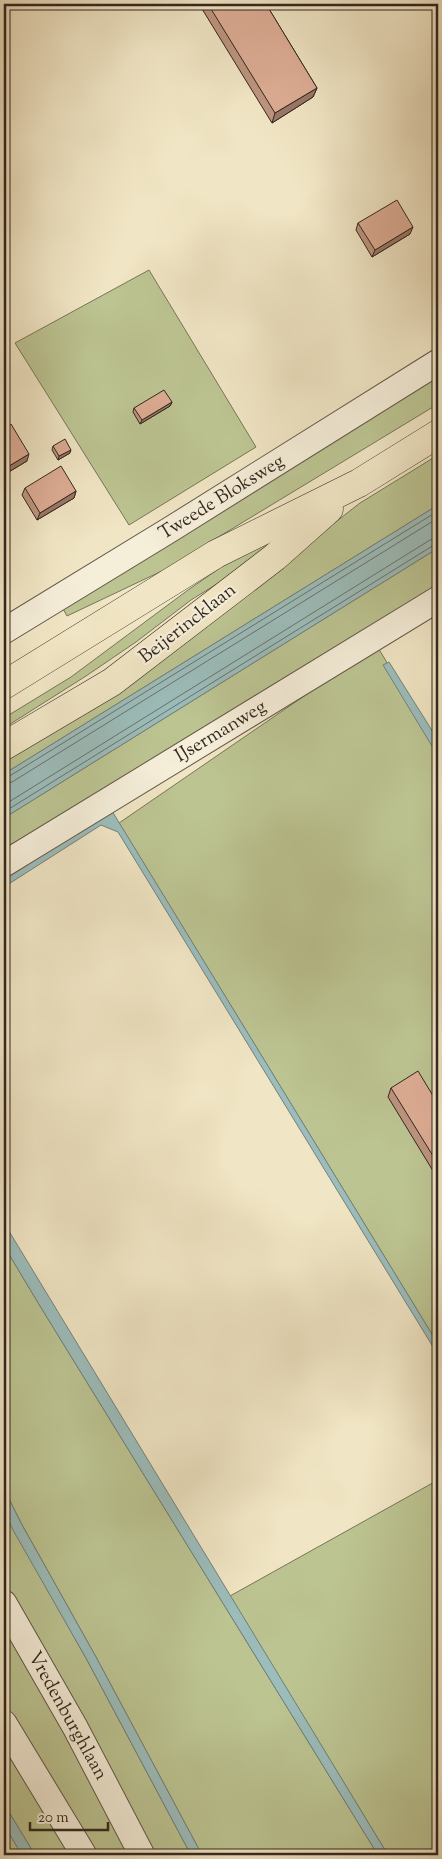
<svg xmlns="http://www.w3.org/2000/svg" width="442" height="1859" font-family="'Sorts Mill Goudy',serif">
<rect width="100%" height="100%" fill="#f0e5c4"/>
<filter id="stains"><feTurbulence type="fractalNoise" baseFrequency=".004" numOctaves="4"/><feColorMatrix values="0 0 0 0 .2 0 0 0 0 .09 0 0 0 0 .02 0 0 0 .5 -.17"/></filter>
<radialGradient id="worn" r=".72"><stop offset=".6" stop-color="#630" stop-opacity="0"/><stop offset="1" stop-color="#630" stop-opacity=".3"/></radialGradient>
<g fill="#bcc492" stroke="#777658">
<path d="M149,270L256,447L129,525L15,343Z"/>
<path d="M438,377V404L164,570L67,616L62,607Z"/>
<path d="M438,455V505L4,774V761L72,719L211,619L360,503Z"/>
<path d="M287,522L275,548L191,600L136,642L86,676L4,728V718L71,677L188,590Z"/>
<path d="M438,548V585L4,851V818Z"/>
<path d="M377,646L438,747V1344L119,823Z"/>
<path d="M4,1246L40,1306L378,1855H202L96,1657L21,1523L4,1489Z"/>
<path d="M438,1480V1855H388L230,1596Z"/>
<path d="M4,1511L87,1660L191,1855H149L80,1722L4,1587Z"/>
<path d="M4,1617L134,1855H92L4,1708Z"/>
<path d="M4,1737L75,1855H35L4,1804Z"/>
<path d="M4,1825L22,1855H4Z"/>
</g>
<g fill="#9cbdbb" stroke="#72817c">
<path d="M438,505V548L4,818V774Z"/>
<path d="M389,662L438,740V756L383,665Z"/>
<path d="M112,811L438,1344V1355L118,832L101,825L4,887V880Z"/>
<path d="M4,1223L388,1855H378L40,1306L4,1246Z"/>
<path d="M4,1489L21,1523L96,1657L202,1855H191L87,1660L13,1530L4,1511Z"/>
<path d="M4,1804L35,1855H22L4,1825Z"/>
</g>
<g fill="none" stroke-linecap="round" stroke-linejoin="round">
<g stroke="#67726c" stroke-width="1">
<path d="M4,778L8,777L438,511"/>
<path d="M4,784L12,782L438,518"/>
<path d="M4,805L430,540L438,538"/>
<path d="M4,812L434,545L438,544"/>
</g>
<g stroke="#625648" stroke-width="27">
<g id="minor">
<path d="M4,631L171,529L438,362"/>
<path d="M4,864L438,599"/>
<path d="M4,1603L75,1727L142,1855"/>
<path d="M4,1723L84,1855"/>
</g>
</g>
<g stroke="#32271e" stroke-width="29">
<g id="major">
<path d="M4,685L216,554L359,483L438,434"/>
<path d="M4,746L112,682L275,557L329,509"/>
</g>
</g>
<use href="#minor" stroke="#f5eed9" stroke-width="25"/>
<use href="#major" stroke="#f0e5c4" stroke-width="28"/>
</g>
<g fill="#bd947f" stroke="#32271e">
<path d="M199,4H266L317,88L313,97L272,123Z"/>
<path d="M358,223L410,234L372,257L356,230Z"/>
<path d="M172,402L170,406L140,424L133,412L134,408Z"/>
<path d="M4,428L27,461L7,473L4,469Z"/>
<path d="M53,446L70,453L58,460L52,450Z"/>
<path d="M25,488L76,491L74,498L37,520L22,495Z"/>
<path d="M391,1088L438,1104V1179L388,1097Z"/>
</g>
<g fill="#9a7868" stroke="#32271e">
<path d="M317,88L313,97L272,123L275,113Z"/>
<path d="M413,227L410,234L372,257L375,250Z"/>
<path d="M172,402L170,406L140,424L142,420Z"/>
<path d="M71,450L70,453L58,460L59,456Z"/>
<path d="M29,454L27,461L7,473L9,466Z"/>
<path d="M76,491L74,498L37,520L40,513Z"/>
</g>
<g fill="#dcac94" stroke="#32271e">
<path d="M208,4H266L317,88L275,113Z"/>
<path d="M397,200L413,227L375,250L358,223Z"/>
<path d="M164,390L172,402L142,420L134,408Z"/>
<path d="M11,424L29,454L9,466L4,457V428Z"/>
<path d="M65,439L71,450L59,456L53,446Z"/>
<path d="M61,466L76,491L40,513L25,488Z"/>
<path d="M418,1071L438,1104V1164L391,1088Z"/>
</g>
<g text-anchor="middle" dominant-baseline="central" stroke-width="4.5" stroke-linejoin="round" paint-order="stroke">
<g font-size="19" fill="#32271e" stroke="#f5eed9">
<text transform="translate(222 498) rotate(-32)">Tweede Bloksweg</text>
<text transform="translate(188 624) rotate(-38)">Beijerincklaan</text>
<text transform="translate(221 732) rotate(-31)">IJsermanweg</text>
<text transform="translate(67 1716) rotate(61)">Vredenburghlaan</text>
</g>
</g>
<rect width="442" height="1859" fill="none" stroke="#f0e5c4" stroke-width="20"/>
<rect x="5" y="5" width="432" height="1849" fill="none" stroke="#32271e" stroke-width="2.5"/>
<rect x="10" y="10" width="422" height="1839" fill="none" stroke="#32271e"/>
<path d="M30 1822v8h78v-8" fill="none" stroke="#32271e" stroke-width="2.5"/>
<text x="38" y="1822" font-size="15" fill="#32271e" stroke="#f5eed9" stroke-width="4" paint-order="stroke">20 m</text>
<rect width="100%" height="100%" filter="url(#stains)"/>
<rect width="100%" height="100%" fill="url(#worn)"/>
</svg>
